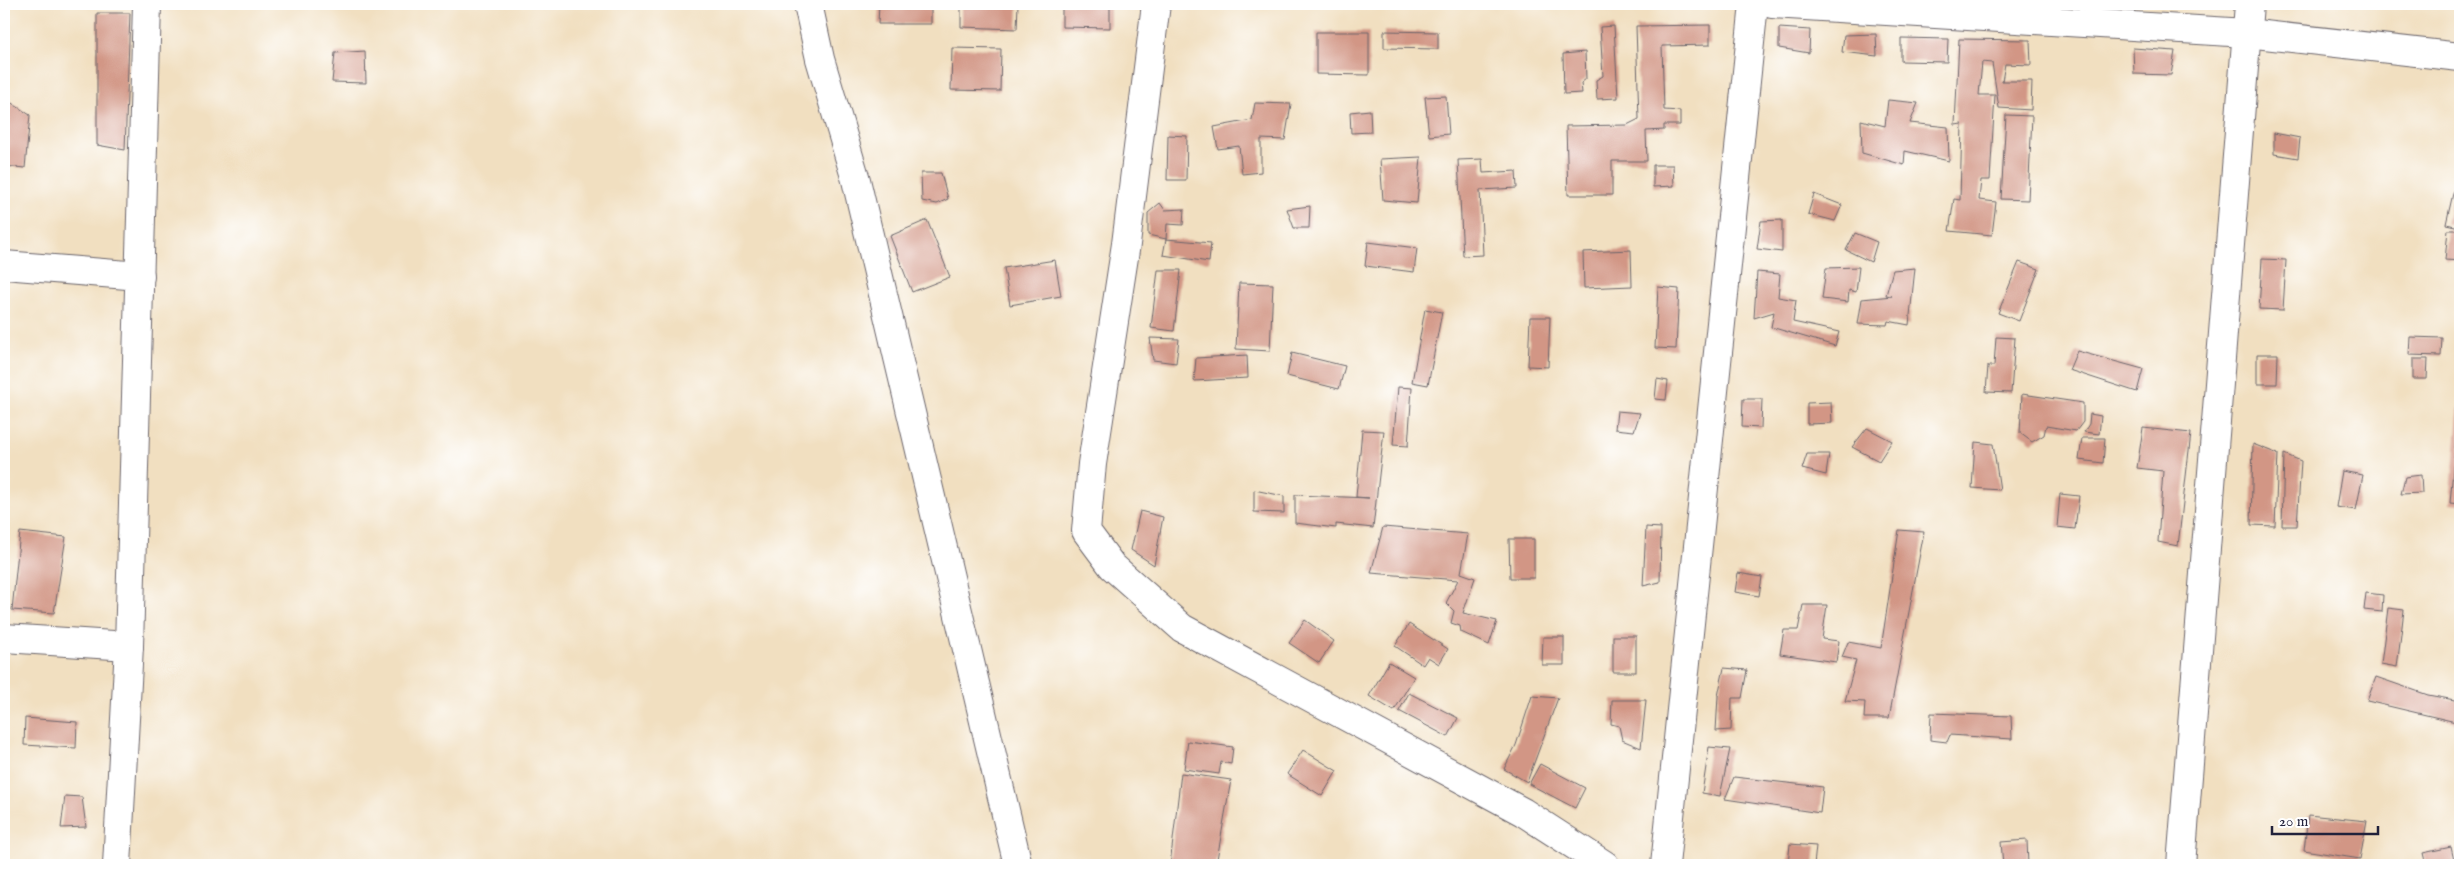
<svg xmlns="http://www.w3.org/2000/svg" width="2464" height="869" font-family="'IM FELL English',serif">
<rect width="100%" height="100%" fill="#fff"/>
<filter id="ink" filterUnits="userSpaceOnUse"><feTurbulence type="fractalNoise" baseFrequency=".02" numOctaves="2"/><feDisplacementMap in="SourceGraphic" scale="10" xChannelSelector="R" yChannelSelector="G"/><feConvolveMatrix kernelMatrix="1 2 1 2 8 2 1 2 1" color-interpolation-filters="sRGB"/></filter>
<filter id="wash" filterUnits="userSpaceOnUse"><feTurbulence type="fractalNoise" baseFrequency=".0096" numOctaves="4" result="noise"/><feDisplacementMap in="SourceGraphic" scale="20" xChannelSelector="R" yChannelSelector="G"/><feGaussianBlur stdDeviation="1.12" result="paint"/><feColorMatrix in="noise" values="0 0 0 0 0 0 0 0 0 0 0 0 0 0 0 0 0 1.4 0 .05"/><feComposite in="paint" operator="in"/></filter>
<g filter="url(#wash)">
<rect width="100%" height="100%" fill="#f1dfc0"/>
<g id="blocks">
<g fill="#d29685">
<path d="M879,4H931V24H878Z"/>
<path d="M961,4H1018L1017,29L961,27Z"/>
<path d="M1062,4H1110V28L1062,27Z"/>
<path d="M97,13H130L125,150L97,145Z"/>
<path d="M1710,25V45L1662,46L1664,110L1680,111V125H1664V130L1646,131L1647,161H1612V195H1568L1566,126L1627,125L1639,119L1636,26Z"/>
<path d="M1614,26L1618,98L1597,99L1596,80L1603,76L1600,27Z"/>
<path d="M1779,28L1810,30L1809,53L1779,48Z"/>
<path d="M1384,31L1438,32V49L1384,48Z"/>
<path d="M1316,32H1369V75L1316,74Z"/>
<path d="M1876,34L1877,56L1842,52L1844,35Z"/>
<path d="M1901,38L1948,39L1947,62L1901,61Z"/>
<path d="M1959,39L2030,40L2031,65L2005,64L2002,81H2032L2031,110L1999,108L1992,63L1982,62L1979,95H1995L1990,180H1981L1979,200L1996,202L1992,235L1949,231L1954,199L1960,200L1962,124L1955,125Z"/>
<path d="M952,48L1001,49L1000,91L951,90Z"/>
<path d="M2133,48L2175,51L2171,75L2134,74Z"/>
<path d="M365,51L366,83L332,82L335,53Z"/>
<path d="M1585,52L1586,79L1581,83L1582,93L1564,94L1563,54Z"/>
<path d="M1446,96L1449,134L1429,136L1425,97Z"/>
<path d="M7,100L30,115L25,168L4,166V113Z"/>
<path d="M1888,100L1918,103L1910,123L1948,127L1949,161L1905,151L1904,165L1862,153L1861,120L1885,126Z"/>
<path d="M1255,103L1291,104L1285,140L1261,139V172L1242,174L1239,146L1218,149L1214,127L1252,120Z"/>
<path d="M1370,110L1371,132L1351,133L1350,112Z"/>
<path d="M2006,115L2032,116L2028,200L2001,199Z"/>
<path d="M2274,133L2300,138L2298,158L2274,154Z"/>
<path d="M1168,135L1187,136L1186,180H1167Z"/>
<path d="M1421,157L1417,203L1383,200L1380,159Z"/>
<path d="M1482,159L1483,173L1516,171L1517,188L1480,190L1483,255L1463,256L1458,160Z"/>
<path d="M2460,163V227L2446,224Z"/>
<path d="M1653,165H1673L1674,186L1653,187Z"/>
<path d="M921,173H941L948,199L937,204L922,201Z"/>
<path d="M1814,194L1842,205L1835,221L1808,214Z"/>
<path d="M1160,203L1165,210L1184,209L1183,225L1167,224L1166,239L1211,243L1209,262L1163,255L1166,239L1148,235V213Z"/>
<path d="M1310,206L1309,228H1294L1287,209Z"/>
<path d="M927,220L950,277L912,292L890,236Z"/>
<path d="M1782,220V252L1757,249L1761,221Z"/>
<path d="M2448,230H2460V261L2445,260Z"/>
<path d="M1855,233L1877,242L1871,262L1846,250Z"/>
<path d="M1368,242L1417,248L1414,272L1365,266Z"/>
<path d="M1631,250L1632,286L1584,288L1583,252Z"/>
<path d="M2262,259L2286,260L2283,310L2259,309Z"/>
<path d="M1055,260L1061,296L1010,305L1004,268Z"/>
<path d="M2019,262L2039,269L2019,321L1998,313Z"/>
<path d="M1859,267L1856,292L1849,290L1848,302L1822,299L1826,268Z"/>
<path d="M1915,268L1909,325L1888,321L1887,325L1858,324L1862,299L1892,296L1886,295L1893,270Z"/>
<path d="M1158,270H1181L1174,331L1151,328Z"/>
<path d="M1757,272L1780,274L1778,297L1796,300L1793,322L1839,332L1835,346L1771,327L1774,312L1754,318Z"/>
<path d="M1239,283L1273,284L1270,351L1236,349Z"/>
<path d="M1658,287L1679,289L1676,349L1655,348Z"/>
<path d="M1425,309L1442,312L1428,385L1412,382Z"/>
<path d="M1530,317H1550L1548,367L1528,366Z"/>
<path d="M1996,337L2015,338L2011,393L1986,392L1988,366H1994Z"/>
<path d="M2410,337L2442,338L2441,356L2409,355Z"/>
<path d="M1150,338L1179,339L1176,363L1153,360Z"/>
<path d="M2077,351L2143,369L2137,392L2069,370Z"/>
<path d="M1292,353L1345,366L1339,389L1287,376Z"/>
<path d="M2257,354H2278L2277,384H2257Z"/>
<path d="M1247,355L1248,378L1194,381L1196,358Z"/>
<path d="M2413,359H2428L2427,379H2413Z"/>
<path d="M1657,379L1668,381L1666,400L1655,399Z"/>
<path d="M1398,387L1412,388L1408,446L1393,445Z"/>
<path d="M2022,394L2083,403V422L2076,431L2046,426L2044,435L2032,442L2020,433Z"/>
<path d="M1743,399H1762L1761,428L1742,427Z"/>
<path d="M1831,402L1832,423L1807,424V403Z"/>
<path d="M2459,403H2460V504L2450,503Z"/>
<path d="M1617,411L1640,413L1634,431L1615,429Z"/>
<path d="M2090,414L2101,416L2099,434L2084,432L2089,424Z"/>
<path d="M1867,428L1892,441L1879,461L1852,447Z"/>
<path d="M2143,428L2191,433L2178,546L2158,542L2163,471L2137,468Z"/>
<path d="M1362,430L1384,431L1373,528L1336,524V528L1295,523V495L1369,498L1356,497Z"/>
<path d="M2082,438H2105L2103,463L2079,460Z"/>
<path d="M1975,442L1993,444L2000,490L1972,488Z"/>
<path d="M2253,444L2278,454L2275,526L2251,525Z"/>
<path d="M1807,454H1829L1826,475L1802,469Z"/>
<path d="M2284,454L2301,461L2297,526H2282Z"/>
<path d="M2342,471L2363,475L2356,510L2336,507Z"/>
<path d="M2421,475L2422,493L2401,494L2405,477Z"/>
<path d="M1254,490L1284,496V513L1254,512Z"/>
<path d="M2060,494L2079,496L2075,529L2057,527Z"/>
<path d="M1140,511L1163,517L1154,565L1131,550Z"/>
<path d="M1383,527L1468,534L1461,573L1475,578L1463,613L1497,621L1489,645L1461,632L1460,626L1451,623L1454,611L1446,603L1458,580L1371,573Z"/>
<path d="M1646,527L1661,528L1660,582L1643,586Z"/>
<path d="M1899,530L1924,532L1889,718H1864L1865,702L1845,701L1856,660L1842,657L1848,642L1881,648Z"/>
<path d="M20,532L66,537L54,613L12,610Z"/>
<path d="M1509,539H1534V578H1510Z"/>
<path d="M1738,573L1762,577L1759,596L1735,592Z"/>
<path d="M2366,593L2383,595L2382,612L2364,610Z"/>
<path d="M1803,605H1827L1822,639L1839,641L1836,662L1780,654L1784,630H1798Z"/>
<path d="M2388,608L2404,610L2397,667L2381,664Z"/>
<path d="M1305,620L1334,641L1319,663L1289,643Z"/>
<path d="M1409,624L1448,649L1439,664L1428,657L1423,665L1395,646Z"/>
<rect x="1613" y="636" width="23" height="36"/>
<path d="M1543,637H1564V665H1542Z"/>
<path d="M1389,662L1414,677L1394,711L1369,696Z"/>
<path d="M1724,668L1747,670L1742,698H1732L1731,730L1716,731L1718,696Z"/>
<path d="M2376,677L2428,695L2460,701V723L2367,701Z"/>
<path d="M1409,693L1458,718L1448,737L1399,711Z"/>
<path d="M1532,696L1558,698L1527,782L1504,769L1516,745Z"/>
<path d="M1612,700H1646L1641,748L1622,740L1619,726L1611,724Z"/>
<path d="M1931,713L2011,716L2012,739L1950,735L1947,742L1930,740Z"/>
<path d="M25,718L77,722L76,748L24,745Z"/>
<path d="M1188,741L1233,747L1231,764L1221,762L1219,774L1184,769Z"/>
<path d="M1709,747L1730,749L1720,796L1702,793Z"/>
<path d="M1303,750L1337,771L1322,796L1287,774Z"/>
<path d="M1540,764L1585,788L1575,808L1529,784Z"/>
<path d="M1181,773L1231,780L1216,865H1170Z"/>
<path d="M1734,777L1823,787L1820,813L1725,799Z"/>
<path d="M65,796L82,797L86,827L61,828Z"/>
<path d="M2308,815L2367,821L2360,859L2304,850Z"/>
<path d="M2027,840L2028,865H2003L2001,842Z"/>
<path d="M1790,844L1816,846L1814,865H1788Z"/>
<path d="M2451,847L2455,865H2426L2423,853Z"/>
</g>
</g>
</g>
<g filter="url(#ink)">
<use href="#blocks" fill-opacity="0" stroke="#6a646a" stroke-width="1"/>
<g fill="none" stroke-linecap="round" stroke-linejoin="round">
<g stroke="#6a646a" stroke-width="30">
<g id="minor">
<path d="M808,4L820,59L856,180L1018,865"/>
<path d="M1156,4L1126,244L1092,464L1086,531L1112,566L1182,628L1523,812L1605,865"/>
<path d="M1772,4L2247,33L2460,57"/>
<path d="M4,265L140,276"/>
<path d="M4,638L129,646"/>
<path d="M117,865L129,646L147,4"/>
<path d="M1665,865L1754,4"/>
<path d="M2181,865L2249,4"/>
</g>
</g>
<use href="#minor" stroke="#fff" stroke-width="28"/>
</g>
</g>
<rect width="2464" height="869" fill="none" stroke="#fff" stroke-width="20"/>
<path d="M2272 826v8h106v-8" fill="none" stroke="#22223b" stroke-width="2.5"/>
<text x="2279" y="826" font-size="15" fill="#22223b" stroke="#ffffff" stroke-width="4" paint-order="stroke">20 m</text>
</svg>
